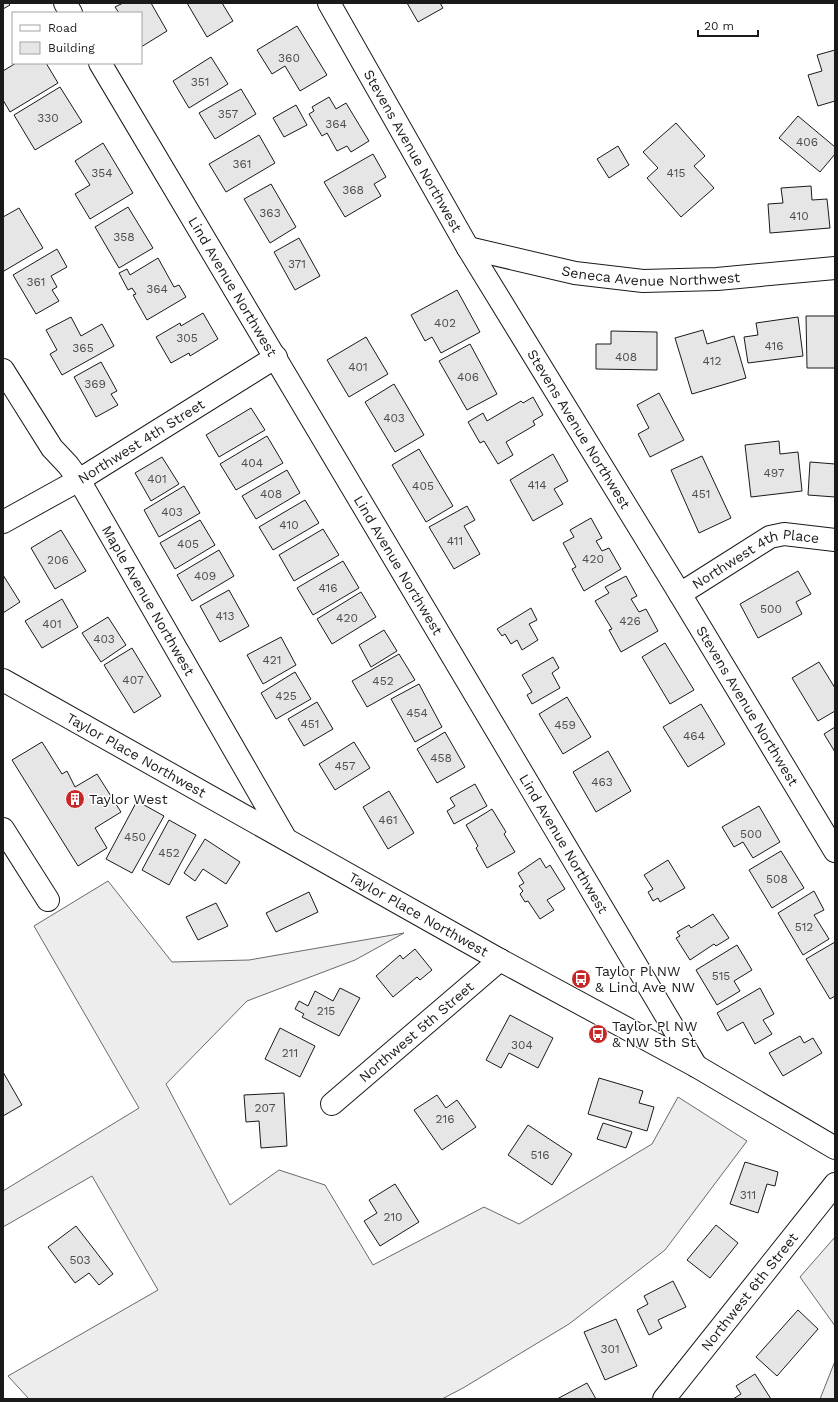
<svg xmlns="http://www.w3.org/2000/svg" width="838" height="1402" font-family="'Work Sans',sans-serif">
<rect width="100%" height="100%" fill="#fff"/>
<g fill="#ededed" stroke="#6a6a6a">
<path d="M108,881L172,962L249,960L404,933L355,960L247,1001L166,1084L230,1205L279,1170L325,1185L373,1265L484,1207L519,1224L652,1144L678,1097L747,1141L665,1250L569,1324L463,1388L442,1399H29L8,1376L158,1290L92,1176L3,1227V1191L139,1108L34,926Z"/>
<path d="M835,1237V1326L800,1277Z"/>
<path d="M835,1361V1399H820Z"/>
</g>
<g fill="#e6e6e6" stroke="#1a1a1a">
<path d="M3,3H8L10,5L3,9Z"/>
<path d="M123,3H151L167,31L141,47V13H119L115,7Z"/>
<path d="M187,3H222L233,21L207,37Z"/>
<path d="M407,3H440L443,8L418,22Z"/>
<path d="M297,26L327,75L300,91L285,66L272,74L257,50Z"/>
<path d="M835,50V101L818,106L808,75L822,71L817,55Z"/>
<path d="M211,57L228,84L189,108L173,81Z"/>
<path d="M16,63H46L58,83L10,112L3,100V71Z"/>
<path d="M60,87L82,122L35,150L14,115Z"/>
<path d="M241,89L256,114L215,139L199,113Z"/>
<path d="M329,97L336,109L346,103L369,141L351,152L347,146L337,151L327,133L322,136L309,114L314,111L312,107Z"/>
<path d="M296,105L307,125L284,137L273,118Z"/>
<path d="M798,116L835,147V154L820,172L779,138Z"/>
<path d="M676,123L705,156L694,166L714,188L681,217L647,178L658,168L643,152Z"/>
<path d="M259,135L275,163L226,192L209,164Z"/>
<path d="M103,143L133,193L90,219L75,194L90,185L75,161Z"/>
<path d="M618,146L629,165L609,178L597,159Z"/>
<path d="M373,154L386,177L374,184L381,196L345,217L324,182Z"/>
<path d="M271,184L296,227L270,243L244,199Z"/>
<path d="M811,186L812,200L827,199L830,228L770,233L768,204L783,203L781,188Z"/>
<path d="M128,207L153,248L119,268L95,227Z"/>
<path d="M19,208L43,248L4,271L3,269V217Z"/>
<path d="M299,238L320,276L295,290L274,252Z"/>
<path d="M57,249L67,267L51,276L57,287L52,290L59,301L36,314L13,275Z"/>
<path d="M158,258L174,287L179,285L186,297L147,320L133,295L136,294L132,288L128,290L119,273L127,269L130,275Z"/>
<path d="M457,290L480,332L441,353L432,337L425,341L411,315Z"/>
<path d="M203,313L218,339L190,356L189,353L171,363L156,337L180,323L181,326Z"/>
<path d="M806,316H835V368H807Z"/>
<path d="M71,317L81,336L102,324L114,346L62,375L50,354L57,350L46,330Z"/>
<path d="M798,317L803,356L748,363L744,337L758,335L756,323Z"/>
<path d="M703,330L707,344L734,336L746,378L692,394L675,338Z"/>
<path d="M611,331L657,332V370L596,369V344H611Z"/>
<path d="M366,337L388,374L349,397L327,360Z"/>
<path d="M470,344L497,394L467,410L439,361Z"/>
<path d="M101,362L117,391L111,394L118,405L96,417L74,377Z"/>
<path d="M394,384L424,435L395,452L365,402Z"/>
<path d="M659,393L684,440L650,457L638,434L649,428L637,405Z"/>
<path d="M533,397L543,415L533,421L535,425L506,442L513,455L498,464L484,441L480,443L468,422L483,413L487,421L521,401L523,403Z"/>
<path d="M251,408L265,430L219,457L206,435Z"/>
<path d="M267,436L283,463L236,490L220,464Z"/>
<path d="M779,441L780,454L798,452L802,491L751,497L745,445Z"/>
<path d="M419,449L453,506L426,522L392,465Z"/>
<path d="M553,454L568,481L554,489L563,504L533,521L510,480Z"/>
<path d="M702,456L731,518L699,533L671,470Z"/>
<path d="M162,457L179,484L151,501L135,473Z"/>
<path d="M810,462L835,464V497L808,495Z"/>
<path d="M287,470L300,493L256,519L242,496Z"/>
<path d="M184,486L200,513L159,537L144,510Z"/>
<path d="M305,500L319,523L273,550L259,527Z"/>
<path d="M467,506L475,520L464,526L480,554L454,569L429,527Z"/>
<path d="M591,518L602,538L596,541L602,551L609,548L621,569L584,591L572,569L576,567L563,543L574,537L570,530Z"/>
<path d="M200,520L215,545L175,569L160,543Z"/>
<path d="M323,529L339,555L294,581L279,555Z"/>
<path d="M61,530L86,571L55,589L31,548Z"/>
<path d="M219,550L234,576L192,601L177,575Z"/>
<path d="M343,561L359,588L313,615L297,588Z"/>
<path d="M798,571L811,594L796,602L802,614L758,638L740,604Z"/>
<path d="M3,575L20,602L3,613Z"/>
<path d="M626,576L637,596L631,599L639,612L646,609L658,631L621,652L609,630L612,629L595,601L609,593L605,587Z"/>
<path d="M229,590L249,626L220,642L200,606Z"/>
<path d="M361,592L376,617L332,644L317,619Z"/>
<path d="M62,599L78,627L42,648L25,621Z"/>
<path d="M531,608L537,620L529,624L538,640L522,650L517,640L511,644L505,634L502,636L497,629Z"/>
<path d="M108,617L126,645L101,662L82,633Z"/>
<path d="M384,630L397,651L371,667L359,645Z"/>
<path d="M281,637L296,665L263,684L247,655Z"/>
<path d="M665,643L694,690L670,704L642,657Z"/>
<path d="M132,648L161,696L134,713L104,665Z"/>
<path d="M399,654L415,680L367,707L352,681Z"/>
<path d="M553,657L559,668L552,673L560,688L532,704L527,695L532,692L522,675Z"/>
<path d="M819,662L835,688V711L818,721L792,678Z"/>
<path d="M295,672L311,699L276,719L261,693Z"/>
<path d="M419,684L442,727L415,742L391,699Z"/>
<path d="M567,697L591,737L563,754L539,714Z"/>
<path d="M317,702L333,729L304,746L288,719Z"/>
<path d="M701,704L725,744L688,767L663,727Z"/>
<path d="M835,727V752L824,734Z"/>
<path d="M445,732L465,767L437,783L417,749Z"/>
<path d="M42,742L62,774L67,771L75,787L97,774L121,812L95,828L107,848L78,866L12,760Z"/>
<path d="M354,742L370,768L335,790L319,764Z"/>
<path d="M608,751L631,791L596,812L573,772Z"/>
<path d="M475,784L487,806L454,824L447,811L455,806L450,798Z"/>
<path d="M389,791L414,833L388,849L363,807Z"/>
<path d="M137,801L164,816L132,873L106,859Z"/>
<path d="M759,806L780,842L753,858L743,842L734,847L722,827Z"/>
<path d="M492,809L506,832L504,834L515,852L487,868L476,848L478,846L466,825Z"/>
<path d="M169,820L196,835L169,885L142,870Z"/>
<path d="M205,839L240,862L226,884L203,869L195,881L184,873Z"/>
<path d="M781,851L804,888L772,908L749,870Z"/>
<path d="M540,858L546,868L550,865L565,889L547,900L554,910L540,919L528,901L525,902L520,894L523,891L519,886L524,883L518,873Z"/>
<path d="M668,860L685,888L660,902L658,898L653,901L648,892L653,889L644,875Z"/>
<path d="M814,891L824,910L814,915L829,939L803,955L778,913Z"/>
<path d="M309,892L318,912L276,932L266,913Z"/>
<path d="M216,903L228,926L198,940L186,917Z"/>
<path d="M713,914L729,938L716,946L714,944L690,960L676,938L680,936L677,932L689,925L691,928Z"/>
<path d="M835,942V996L830,999L806,959Z"/>
<path d="M737,945L752,970L734,981L740,991L717,1005L696,970Z"/>
<path d="M415,949L432,970L420,980L417,977L393,997L376,976L400,955L403,959Z"/>
<path d="M340,988L360,998L339,1036L302,1017L304,1014L295,1009L299,1001L308,1006L315,991L333,1001Z"/>
<path d="M760,988L774,1014L763,1020L772,1034L755,1044L743,1022L727,1031L717,1013Z"/>
<path d="M510,1015L553,1038L538,1068L509,1053L501,1068L486,1060Z"/>
<path d="M280,1028L315,1046L300,1077L265,1059Z"/>
<path d="M800,1036L804,1043L813,1038L822,1053L783,1076L769,1053Z"/>
<path d="M3,1072L22,1105L3,1116Z"/>
<path d="M599,1078L643,1091L639,1103L654,1107L647,1131L588,1114Z"/>
<path d="M284,1093L287,1146L261,1148L259,1121L246,1122L244,1095Z"/>
<path d="M437,1095L446,1108L457,1100L476,1127L442,1150L414,1110Z"/>
<path d="M603,1123L632,1132L626,1148L597,1139Z"/>
<path d="M528,1125L572,1154L552,1185L508,1155Z"/>
<path d="M745,1162L778,1172L775,1186L767,1184L758,1213L730,1204Z"/>
<path d="M395,1184L419,1222L380,1246L364,1221L377,1213L369,1200Z"/>
<path d="M716,1225L738,1243L710,1278L687,1260Z"/>
<path d="M76,1226L113,1274L99,1285L89,1273L75,1283L48,1247Z"/>
<path d="M673,1281L686,1307L658,1320L662,1328L649,1335L637,1310L648,1304L644,1296Z"/>
<path d="M798,1310L818,1329L777,1376L756,1357Z"/>
<path d="M616,1319L637,1366L605,1380L584,1332Z"/>
<path d="M755,1374L771,1399H733L741,1394L736,1386Z"/>
<path d="M587,1383L596,1399H557Z"/>
</g>
<g fill="none" stroke-linecap="round" stroke-linejoin="round">
<g stroke="#1a1a1a" stroke-width="24">
<g id="minor">
<path d="M65,3L71,13"/>
<path id="s1" d="M329,3L468,248L680,594L835,851"/>
<path id="s2" d="M100,63L696,1066"/>
<path id="s3" d="M468,248L575,273L643,281L717,279L835,268"/>
<path id="s4" d="M3,370L52,448L68,465L79,480L284,836"/>
<path id="s5" d="M3,522L79,480L276,357"/>
<path id="s6" d="M680,594L770,537L784,534L835,540"/>
<path id="s7" d="M3,680L500,960L696,1066L835,1148"/>
<path d="M3,829L48,900"/>
<path id="s8" d="M332,1104L500,960"/>
<path id="s9" d="M664,1399L835,1184"/>
</g>
</g>
<use href="#minor" stroke="#fff" stroke-width="22"/>
</g>
<defs>
<g id="building-disc" transform="scale(1)"><circle r="9.5" fill="#c62828" stroke="#fff"/><path d="M-4-6H4V6H1V3H-1V6H-4ZM-2.5-4.3h1.7v1.8h-1.7ZM.8-4.3h1.7v1.8H.8ZM-2.5-1h1.7V.8h-1.7ZM.8-1h1.7V.8H.8Z" fill="#fff"/></g>
<g id="bus-disc" transform="scale(1)"><circle r="9.5" fill="#c62828" stroke="#fff"/><path d="M-5-6H5V4H4V6H2V4H-2V6H-4V4H-5ZM-3.5-4V0h7V-4ZM-3.5 1.2v1.5H-2V1.2ZM2 1.2v1.5H3.5V1.2Z" fill="#fff"/></g>
</defs>
<g fill-rule="evenodd">
<use href="#building-disc" x="75" y="799"/>
<use href="#bus-disc" x="581" y="979"/>
<use href="#bus-disc" x="598" y="1034"/>
</g>
<g text-anchor="middle" dominant-baseline="central" stroke-width="3" stroke-linejoin="round" paint-order="stroke">
<g font-size="12" fill="#4d4d4d">
<text x="289" y="58">360</text>
<text x="200" y="82">351</text>
<text x="228" y="114">357</text>
<text x="48" y="118">330</text>
<text x="336" y="124">364</text>
<text x="807" y="142">406</text>
<text x="242" y="164">361</text>
<text x="102" y="173">354</text>
<text x="676" y="173">415</text>
<text x="353" y="190">368</text>
<text x="270" y="213">363</text>
<text x="799" y="216">410</text>
<text x="124" y="237">358</text>
<text x="297" y="264">371</text>
<text x="36" y="282">361</text>
<text x="157" y="289">364</text>
<text x="445" y="323">402</text>
<text x="187" y="338">305</text>
<text x="774" y="346">416</text>
<text x="83" y="348">365</text>
<text x="626" y="357">408</text>
<text x="712" y="361">412</text>
<text x="358" y="367">401</text>
<text x="468" y="377">406</text>
<text x="95" y="384">369</text>
<text x="394" y="418">403</text>
<text x="252" y="463">404</text>
<text x="774" y="473">497</text>
<text x="157" y="479">401</text>
<text x="537" y="485">414</text>
<text x="423" y="486">405</text>
<text x="271" y="494">408</text>
<text x="701" y="494">451</text>
<text x="172" y="512">403</text>
<text x="289" y="525">410</text>
<text x="455" y="541">411</text>
<text x="188" y="544">405</text>
<text x="593" y="559">420</text>
<text x="58" y="560">206</text>
<text x="205" y="576">409</text>
<text x="328" y="588">416</text>
<text x="771" y="609">500</text>
<text x="225" y="616">413</text>
<text x="347" y="618">420</text>
<text x="630" y="621">426</text>
<text x="52" y="624">401</text>
<text x="104" y="639">403</text>
<text x="272" y="660">421</text>
<text x="133" y="680">407</text>
<text x="383" y="681">452</text>
<text x="286" y="696">425</text>
<text x="417" y="713">454</text>
<text x="310" y="724">451</text>
<text x="565" y="725">459</text>
<text x="694" y="736">464</text>
<text x="441" y="758">458</text>
<text x="345" y="766">457</text>
<text x="602" y="782">463</text>
<text x="388" y="820">461</text>
<text x="751" y="834">500</text>
<text x="135" y="837">450</text>
<text x="169" y="853">452</text>
<text x="777" y="879">508</text>
<text x="804" y="927">512</text>
<text x="721" y="976">515</text>
<text x="326" y="1011">215</text>
<text x="522" y="1045">304</text>
<text x="290" y="1053">211</text>
<text x="265" y="1108">207</text>
<text x="445" y="1119">216</text>
<text x="540" y="1155">516</text>
<text x="748" y="1195">311</text>
<text x="393" y="1217">210</text>
<text x="80" y="1260">503</text>
<text x="610" y="1349">301</text>
</g>
<g font-size="14" fill="#1a1a1a" stroke="#fff">
<text stroke="none"><textPath href="#s1" startOffset="170">Stevens Avenue Northwest</textPath></text>
<text stroke="none"><textPath href="#s3" startOffset="186">Seneca Avenue Northwest</textPath></text>
<text stroke="none"><textPath href="#s2" startOffset="260">Lind Avenue Northwest</textPath></text>
<text stroke="none"><textPath href="#s1" startOffset="494">Stevens Avenue Northwest</textPath></text>
<text stroke="none"><textPath href="#s5" startOffset="160">Northwest 4th Street</textPath></text>
<text stroke="none"><textPath href="#s6" startOffset="86">Northwest 4th Place</textPath></text>
<text stroke="none"><textPath href="#s2" startOffset="584">Lind Avenue Northwest</textPath></text>
<text stroke="none"><textPath href="#s4" startOffset="273">Maple Avenue Northwest</textPath></text>
<text stroke="none"><textPath href="#s1" startOffset="818">Stevens Avenue Northwest</textPath></text>
<text stroke="none"><textPath href="#s7" startOffset="153">Taylor Place Northwest</textPath></text>
<text stroke="none"><textPath href="#s2" startOffset="908">Lind Avenue Northwest</textPath></text>
<text stroke="none"><textPath href="#s7" startOffset="477">Taylor Place Northwest</textPath></text>
<text stroke="none"><textPath href="#s8" startOffset="111">Northwest 5th Street</textPath></text>
<text stroke="none"><textPath href="#s9" startOffset="137">Northwest 6th Street</textPath></text>
</g>
<g font-size="14" fill="#1a1a1a" stroke="#fff" text-anchor="start">
<text x="89" y="799">Taylor West</text>
<text x="595" y="971">Taylor Pl NW<tspan x="595" dy="16">&amp; Lind Ave NW</tspan></text>
<text x="612" y="1026">Taylor Pl NW<tspan x="612" dy="16">&amp; NW 5th St</tspan></text>
</g>
</g>
<rect width="838" height="1402" fill="none" stroke="#1a1a1a" stroke-width="8"/>
<rect x="12" y="12" width="130" height="52" fill="#ffffff" stroke="#a3a3a3"/>
<rect x="20" y="25" width="20" height="6" fill="#ffffff" stroke="#a3a3a3"/>
<text x="48" y="32" font-size="12" fill="#1a1a1a">Road</text>
<rect x="20" y="42" width="20" height="12" fill="#e6e6e6" stroke="#a3a3a3"/>
<text x="48" y="52" font-size="12" fill="#1a1a1a">Building</text>
<path d="M698 30v6h60v-6" fill="none" stroke="#1a1a1a" stroke-width="2"/>
<text x="704" y="30" font-size="12" fill="#1a1a1a" stroke="#ffffff" stroke-width="3" paint-order="stroke">20 m</text>
</svg>
